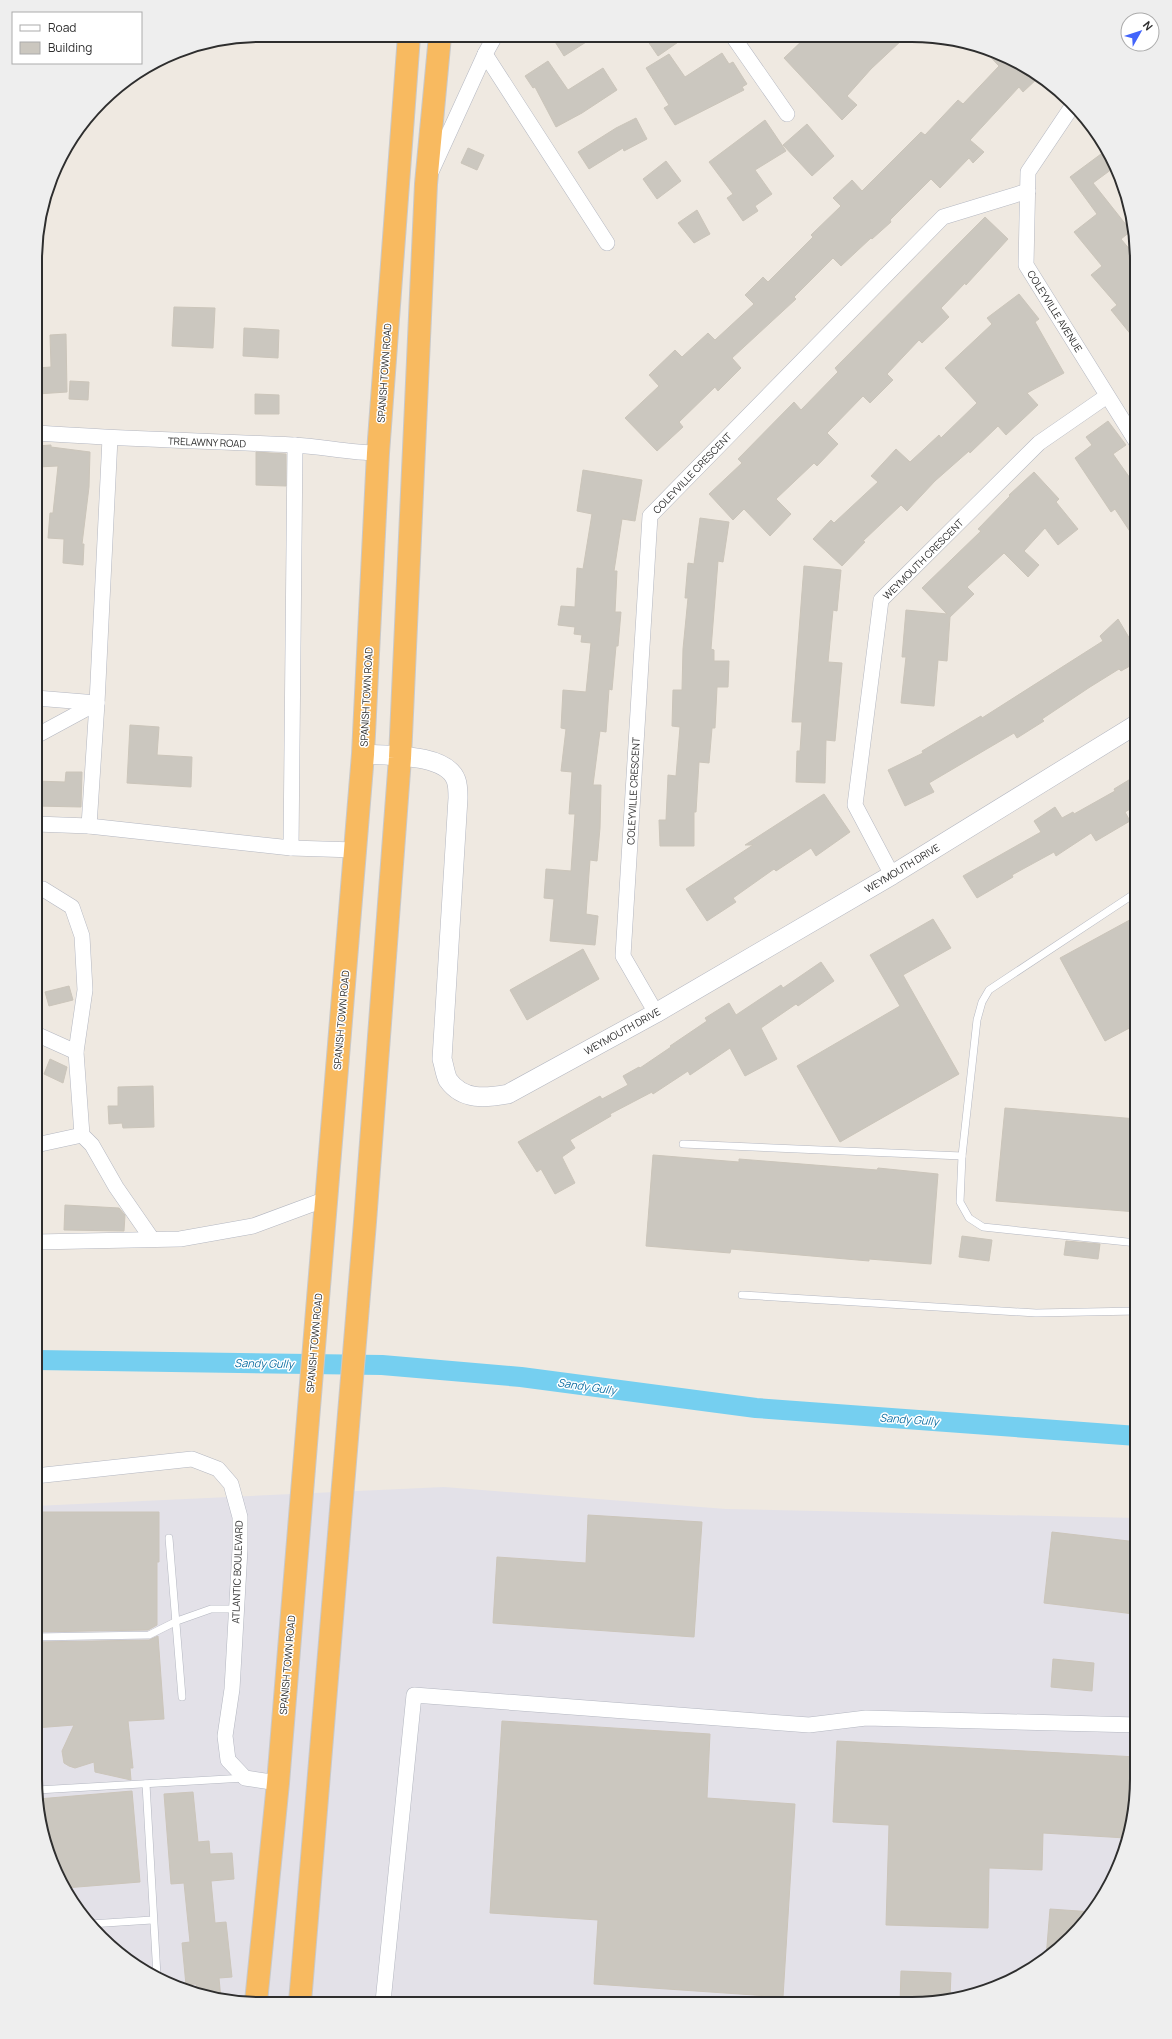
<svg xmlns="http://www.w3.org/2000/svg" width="1172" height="2039" font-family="Manrope,sans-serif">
<rect width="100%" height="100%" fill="#efe9e1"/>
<path fill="#e3e1e8" d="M444,1487L726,1509L1137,1518V1794L1120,1865L1090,1916L1037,1966L985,1992L912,2004L230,2002L173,1987L112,1948L73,1904L47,1852L35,1779V1506Z"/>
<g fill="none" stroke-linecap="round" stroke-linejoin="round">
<path stroke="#75cff0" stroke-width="20" d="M36,1360L382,1365L521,1377L756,1408L1137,1436"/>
</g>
<g fill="#cbc7bf" stroke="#cbc5ba">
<path d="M552,37H594L564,56Z"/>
<path d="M645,37H662L684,38L658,56Z"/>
<path d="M805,38H808L903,39L871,69L847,96L857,105L842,120L784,58Z"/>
<path d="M982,48L1012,58L1039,77L1023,92L1019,87L970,140L984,152L973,163L969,158L940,188L931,179L890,220L891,222L872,239L871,238L841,266L833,258L794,297L796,299L732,358L741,368L718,391L715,387L679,422L683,427L657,451L625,418L659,386L649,375L675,350L682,357L708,333L715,340L754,304L745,295L763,277L768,282L813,237L811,235L841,206L833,198L852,180L862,191L921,132L925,135L958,100L963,104L999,66Z"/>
<path d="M722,53L729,64L733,62L747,84L742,87L744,90L675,125L664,108L669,105L646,68L669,54L685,77Z"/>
<path d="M548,61L568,90L603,68L617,90L582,113L556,127L535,87L533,88L525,76Z"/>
<path d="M636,118L647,139L624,151L623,148L589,169L578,152L616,128Z"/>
<path d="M765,120L786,151L755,170L772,194L755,206L758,211L743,221L727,198L733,194L709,162Z"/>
<path d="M807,124L834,156L812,176L783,145Z"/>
<path d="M468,148L484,155L477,170L461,163Z"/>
<path d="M1101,154L1112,169L1093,183L1131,231L1121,239L1137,258V342L1111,310L1117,305L1091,275L1102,266L1074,232L1097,214L1070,177Z"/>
<path d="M666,161L681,181L657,199L643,179Z"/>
<path d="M697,210L710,234L694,243L678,223Z"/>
<path d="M985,217L1008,239L966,285L965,283L941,308L949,317L922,343L919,340L887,374L893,380L870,403L863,396L827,433L838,444L817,466L814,463L776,499L791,514L770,536L744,509L733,520L709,494L742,463L738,459L794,402L801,410L838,372L835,368Z"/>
<path d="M1019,294L1039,319L1035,322L1064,373L1027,393L1038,405L1006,435L998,426L970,453L969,451L935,481L907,511L901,505L863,541L865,542L842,566L813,539L831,520L834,523L878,482L871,476L896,449L910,462L939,435L941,438L977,403L945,368L992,324L987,318Z"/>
<path d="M174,307L215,308L213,348L172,346Z"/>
<path d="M244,328L279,330L278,358L243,356Z"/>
<path d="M66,334L67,392L37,394V368L51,367L50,335Z"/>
<path d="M70,381L89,382L88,400L69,399Z"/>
<path d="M255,394L279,395V414H255Z"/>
<path d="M1108,421L1126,445L1113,454L1137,488V542L1115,509L1111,512L1075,458L1092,445L1086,437Z"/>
<path d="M51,445V447L90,452L89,487L82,544H84L83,565L63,563L64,539L48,538L50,513H53L58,466L37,467V446Z"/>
<path d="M256,452L286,454V486L256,485Z"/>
<path d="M583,470L642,480L635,521L622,519L614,571H617L615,612H621L618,646H616L612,690L609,689L606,732L600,731L593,785H601L600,828L597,861L590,860L586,914L598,916L595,945L550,941L554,899L544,898L546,869L571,871L575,814H569L572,772L561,771L566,729L561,728L563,690L586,692L591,643L581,642L582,635L574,634L575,627L558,625L561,606L575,607L577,568L583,569L592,514L577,511Z"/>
<path d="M1034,472L1059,499L1056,502L1078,529L1058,545L1045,528L1024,551L1039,565L1028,577L1004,553L967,587L974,594L950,617L947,661L938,660L934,706L901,703L906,657H902L906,610L947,614L922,588L981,531L978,529L1010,496L1009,495Z"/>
<path d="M700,518L729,522L723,562L718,561L711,649L714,650V661H729L728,687H717L715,728H712L709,763L699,762L696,812H694V846H660L659,820H666L668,775L676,776L680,727L672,726L673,690H682L683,649L688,598H685L688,563L694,564Z"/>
<path d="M804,566L841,570L837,611L833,610L828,662L842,663L835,741L826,740L825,783L796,782L797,751H800L802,722H792Z"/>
<path d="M1118,619L1137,651V662L1121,671L1119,669L1090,687L1042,719L1044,721L1017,738L1014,733L929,783L934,792L905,806L888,770L923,753L922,751L981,716L982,718L1103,641L1100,636Z"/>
<path d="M130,725L159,727L157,755L192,757L191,787L127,783Z"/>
<path d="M66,772H82L81,807L36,806V781L65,782Z"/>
<path d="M1137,775V805L1125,812L1130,821L1096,841L1091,833L1056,856L1054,852L1012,875L1013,877L977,898L963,876L1041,832L1034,821L1055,807L1062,818L1073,812L1074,814L1115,791L1114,789Z"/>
<path d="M824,794L850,832L816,856L811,848L776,871L774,869L733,898L736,902L707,921L686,889L753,845H745Z"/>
<path d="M1137,916V1024L1105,1041L1060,958Z"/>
<path d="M933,919L951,948L903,975L959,1074L840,1142L797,1066L900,1006L870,955Z"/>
<path d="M583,949L599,979L527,1020L510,990Z"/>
<path d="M821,962L834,981L798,1006L796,1004L761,1028L777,1059L745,1076L730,1048L690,1075L688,1071L653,1094L652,1092L610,1114L611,1116L570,1140L575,1148L562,1157L575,1183L555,1194L541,1169L537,1172L518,1142L600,1096L602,1099L628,1085L623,1076L639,1067L640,1068L671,1047L670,1046L707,1021L705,1018L729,1003L736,1015L781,985L783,988Z"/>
<path d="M69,986L73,1000L49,1006L45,992Z"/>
<path d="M50,1059L67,1067L63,1083L44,1074Z"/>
<path d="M153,1086L154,1127L123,1128L122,1123L109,1124L108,1106H118V1087Z"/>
<path d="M1005,1108L1137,1119V1212L996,1201Z"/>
<path d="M653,1155L739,1162V1159L877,1170L878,1168L938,1174L931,1264L869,1259V1261L731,1249L730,1253L646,1246Z"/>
<path d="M65,1205L119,1208L125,1215L124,1231L64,1230Z"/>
<path d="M962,1236L992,1240L989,1261L959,1257Z"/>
<path d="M1066,1241L1100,1244L1098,1259L1064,1255Z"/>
<path d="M35,1512H159V1562H157V1625L148,1630L35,1632Z"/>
<path d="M588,1515L702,1522L694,1637L493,1623L497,1557L586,1563Z"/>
<path d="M1052,1532L1137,1542V1596L1134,1614L1044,1603Z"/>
<path d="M158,1636L164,1719L128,1721L133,1768H130L131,1780L95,1772L94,1762L75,1768L69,1766L64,1763L62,1751L74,1725L35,1728V1642L149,1640Z"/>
<path d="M1053,1659L1094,1663L1092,1691L1051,1687Z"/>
<path d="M502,1721L710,1734L707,1798L795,1804L783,1997L594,1984L598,1920L490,1913Z"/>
<path d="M837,1741L1137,1757L1136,1794L1126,1838L1043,1833L1042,1870L989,1868L988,1928L886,1925L889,1825L833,1822Z"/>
<path d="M132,1791L140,1882L65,1888L47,1852L38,1799Z"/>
<path d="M193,1792L198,1842L209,1841L210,1854L232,1853L234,1879L211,1881L215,1923L226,1922L232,1977L219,1978L221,2000L197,1993L196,1984L186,1985L182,1943L190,1942L184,1883L171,1884L164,1794Z"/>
<path d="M1050,1909L1093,1912L1046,1958Z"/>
<path d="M901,1971L951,1973L950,1998L938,1997V2000L900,2004Z"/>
</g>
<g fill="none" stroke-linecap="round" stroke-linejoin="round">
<g stroke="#b4b7c1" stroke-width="8">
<g id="service">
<path d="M683,1144L962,1156"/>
<path d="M1137,1243L983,1227L969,1218L960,1202L962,1156L977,1020L982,1002L989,990L1137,892"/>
<path d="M742,1295L1036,1313L1137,1311"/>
<path d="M169,1538L182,1697"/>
<path d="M35,1637L149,1635L177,1621L211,1609H236"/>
<path d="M146,1784L157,1976"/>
<path d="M37,1790L245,1778"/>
<path d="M90,1924L152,1920"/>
</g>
</g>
<g stroke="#b4b7c1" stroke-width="16">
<g id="minor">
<path d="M734,38L787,114"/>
<path d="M485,54L607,243"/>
<path d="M1073,105L1028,172L1026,265L1137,443"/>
<path d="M432,170L485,54L495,36"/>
<path d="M37,433C122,439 207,441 293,445C321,446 349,453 378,453"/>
<path d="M36,698L97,703"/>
<path d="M36,736L97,703"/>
<path d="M36,824L89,826L291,848L355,850"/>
<path d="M89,826L97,703L110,438"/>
<path d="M291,848L295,445"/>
<path d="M892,875L855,805L881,600L1039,443L1107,396"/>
<path d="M36,889H43L72,907L82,936L85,990L76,1052L82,1135L92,1145L116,1187L152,1239"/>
<path d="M656,1013L623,956L650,516L943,217L1028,191"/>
<path d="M36,1034L76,1052"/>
<path d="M36,1145L82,1135"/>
<path d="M36,1242L180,1239L253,1226L326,1199"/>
<path d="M35,1476L192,1459L218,1469L231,1484L240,1517V1549L232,1689L225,1736L228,1760L245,1778L278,1783"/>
<path d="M383,2002L414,1695L809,1725L866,1718L1137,1725"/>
</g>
</g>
<g stroke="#b4b7c1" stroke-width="20">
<path id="tertiary" d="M363,754C388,756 446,753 456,780C458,785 458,793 458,798L442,1059C444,1065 445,1074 448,1080C463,1101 486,1098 508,1094L656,1013L892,875L1137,724"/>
</g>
<g stroke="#c9c9c9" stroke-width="24">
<g id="trunk">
<path d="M256,2002L278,1783L363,754L378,453L409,36"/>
<path d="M300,2002L365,1222L400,758L426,184L440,36"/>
</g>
</g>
<use href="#service" stroke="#fff" stroke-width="7"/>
<use href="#minor" stroke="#fff" stroke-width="15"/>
<use href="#tertiary" stroke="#fff" stroke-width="19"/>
<use href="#trunk" stroke="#f8ba60" stroke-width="22"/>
</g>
<g text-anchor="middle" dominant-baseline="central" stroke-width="3" stroke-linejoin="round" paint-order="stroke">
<g font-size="10" fill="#2e2e2e" stroke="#fff">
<text transform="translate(1055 311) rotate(58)">COLEYVILLE AVENUE</text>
<text transform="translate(384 373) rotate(-86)">SPANISH TOWN ROAD</text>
<text transform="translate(207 442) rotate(2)">TRELAWNY ROAD</text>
<text transform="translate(692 473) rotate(-46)">COLEYVILLE CRESCENT</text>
<text transform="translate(923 559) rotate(-45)">WEYMOUTH CRESCENT</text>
<text transform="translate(366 697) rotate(-87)">SPANISH TOWN ROAD</text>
<text transform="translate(633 791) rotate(-87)">COLEYVILLE CRESCENT</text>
<text transform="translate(902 868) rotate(-31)">WEYMOUTH DRIVE</text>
<text transform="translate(341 1020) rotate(-85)">SPANISH TOWN ROAD</text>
<text transform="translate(622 1031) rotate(-29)">WEYMOUTH DRIVE</text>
<text transform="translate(314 1343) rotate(-85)">SPANISH TOWN ROAD</text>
<text transform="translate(237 1572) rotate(-88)">ATLANTIC BOULEVARD</text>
<text transform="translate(287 1665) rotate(-85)">SPANISH TOWN ROAD</text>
</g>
<g font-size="11" font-style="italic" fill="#0d6fa3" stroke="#fff">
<text transform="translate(264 1363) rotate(1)">Sandy Gully</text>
<text transform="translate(587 1386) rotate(8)">Sandy Gully</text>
<text transform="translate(909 1419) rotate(4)">Sandy Gully</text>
</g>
</g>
<path d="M0 0H1172V2039H0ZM260 42H912A218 218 0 0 1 1130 260V1779A218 218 0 0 1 912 1997H260A218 218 0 0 1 42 1779V260A218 218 0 0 1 260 42Z" fill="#eee" fill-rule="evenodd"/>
<path fill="none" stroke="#2e2e2e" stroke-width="2" d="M260 42H912A218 218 0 0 1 1130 260V1779A218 218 0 0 1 912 1997H260A218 218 0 0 1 42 1779V260A218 218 0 0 1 260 42Z"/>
<rect x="12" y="12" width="130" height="52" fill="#ffffff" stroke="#ababab"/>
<rect x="20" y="25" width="20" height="6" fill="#ffffff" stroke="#ababab"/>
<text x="48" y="32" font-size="12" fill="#2e2e2e">Road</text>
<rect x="20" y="42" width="20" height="12" fill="#cbc7bf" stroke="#ababab"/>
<text x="48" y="52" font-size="12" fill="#2e2e2e">Building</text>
<g transform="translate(1140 32) rotate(51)"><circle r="19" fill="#ffffff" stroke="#ababab"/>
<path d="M0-3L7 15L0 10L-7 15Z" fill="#4264fb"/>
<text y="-6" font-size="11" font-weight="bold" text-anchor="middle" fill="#2e2e2e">N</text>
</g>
</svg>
